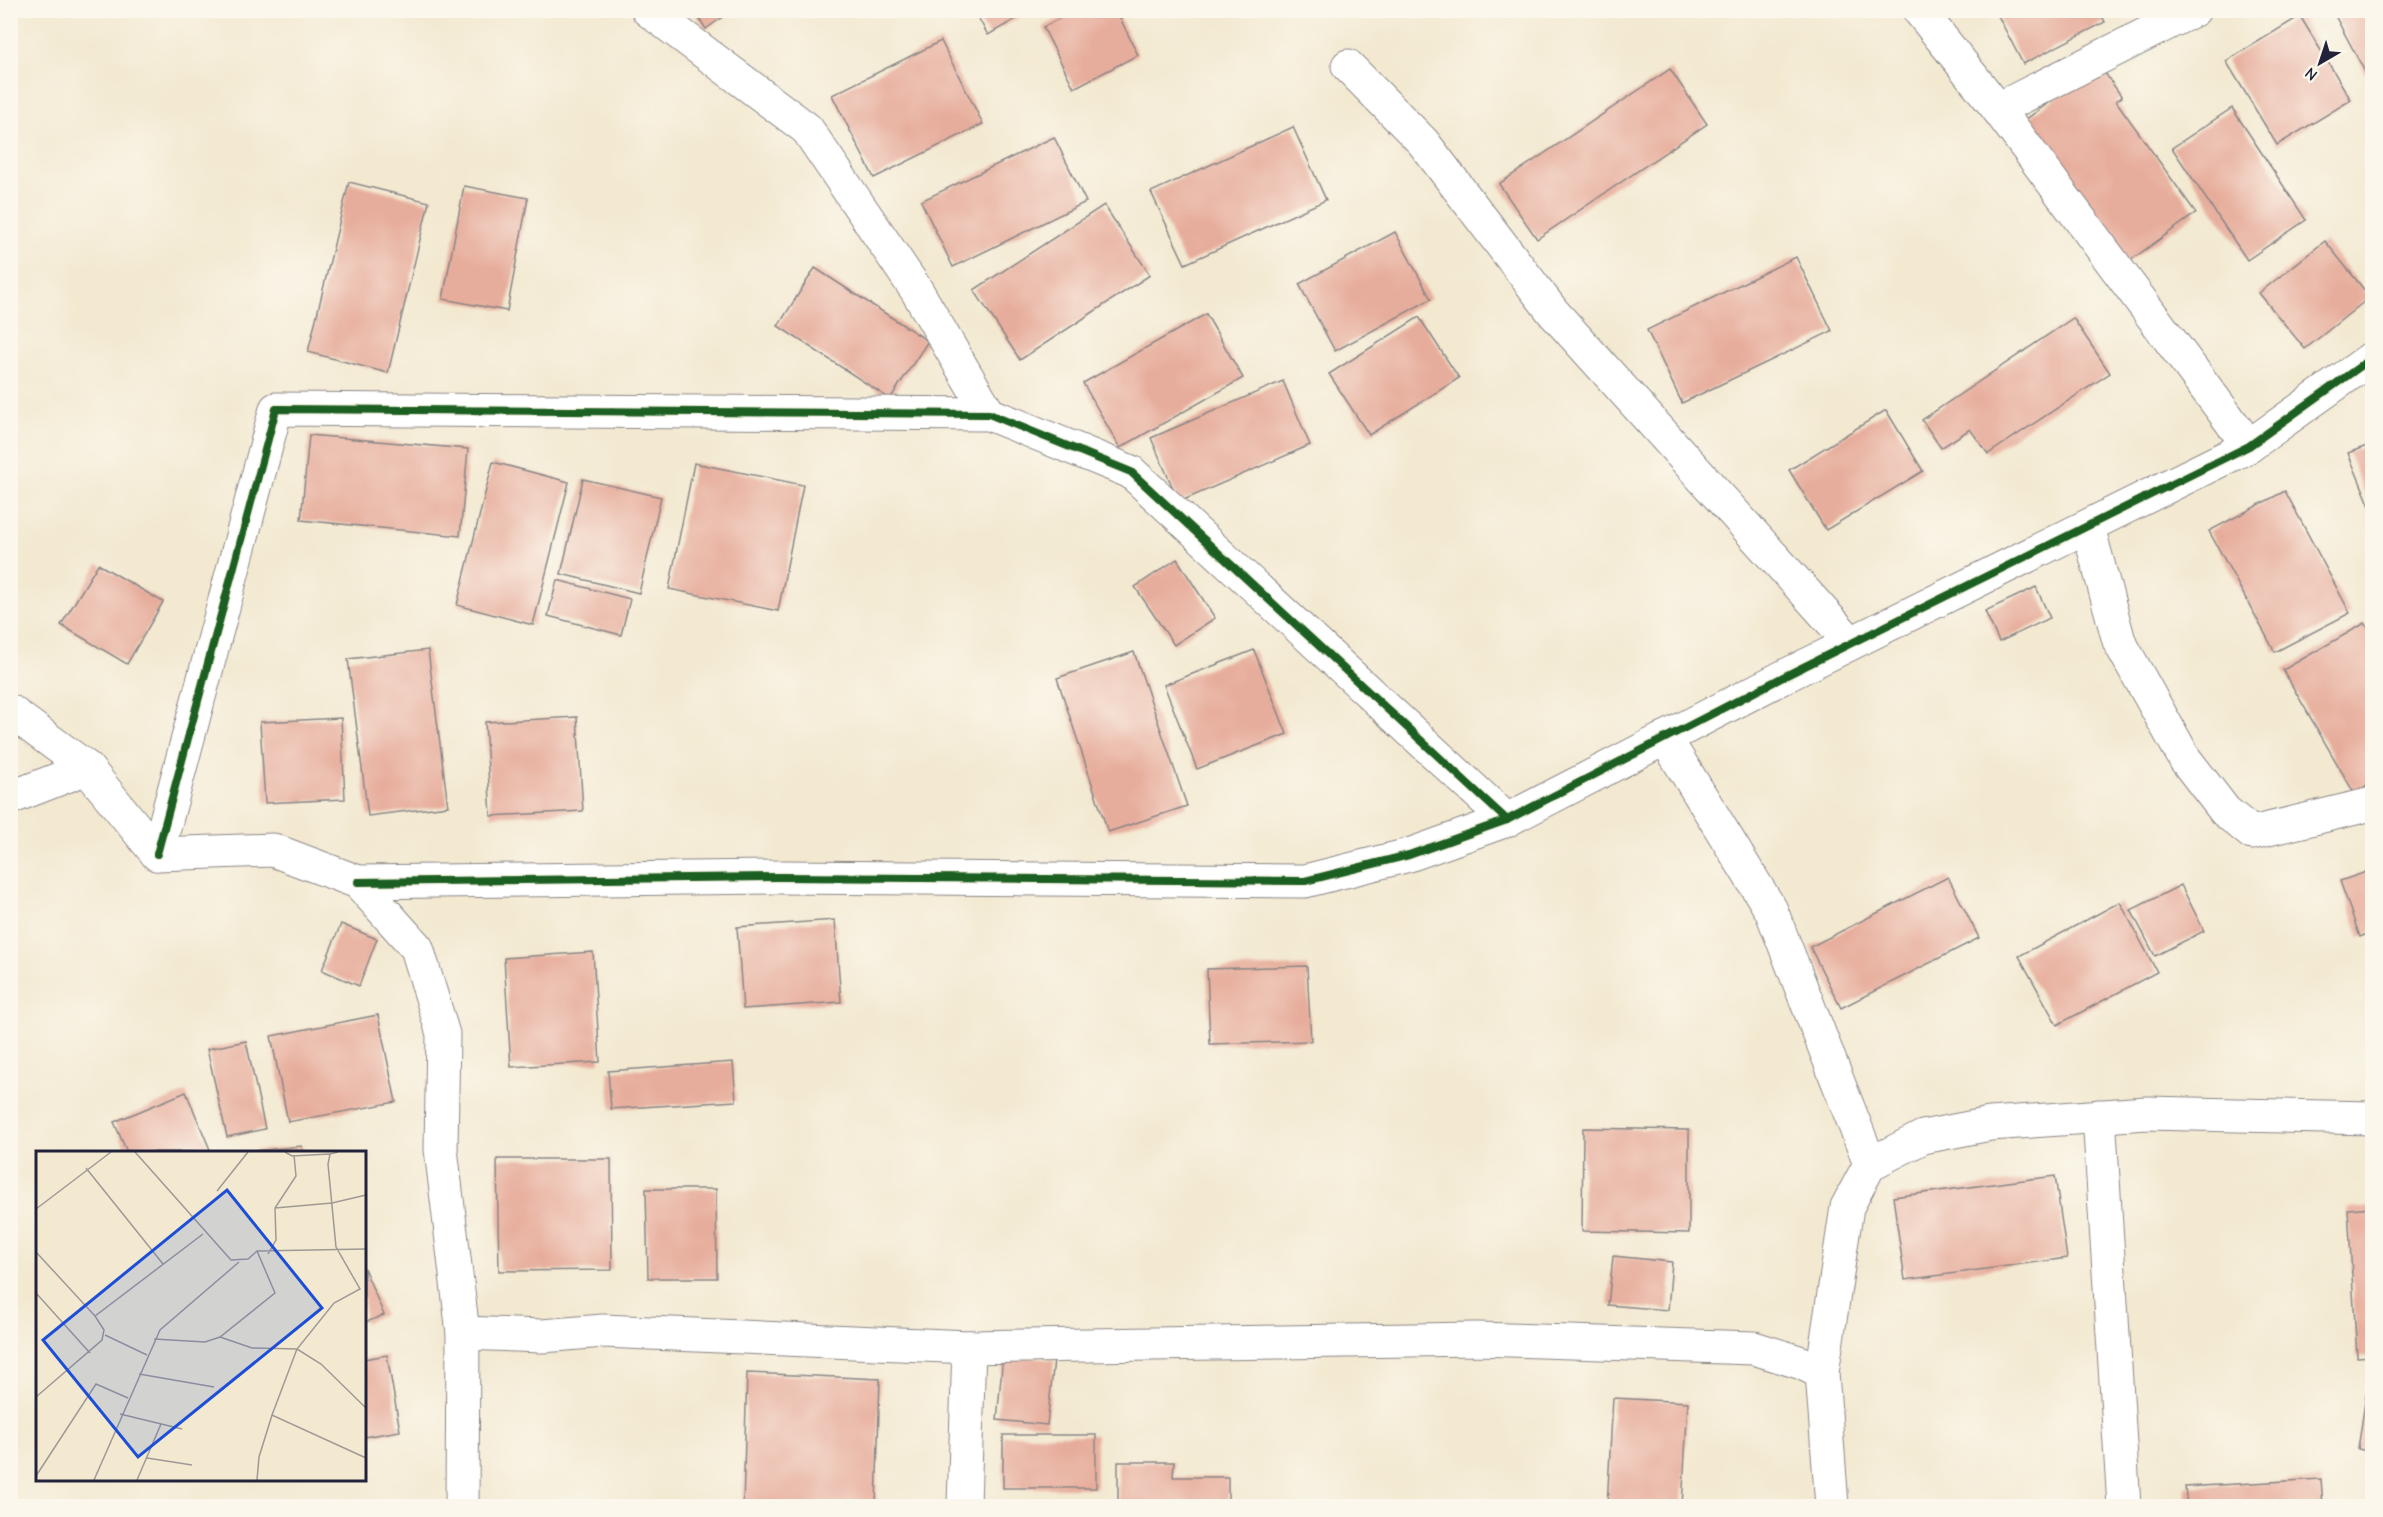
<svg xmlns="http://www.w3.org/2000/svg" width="2383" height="1517" font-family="'Comic Neue',sans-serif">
<rect width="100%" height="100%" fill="#fbf7ec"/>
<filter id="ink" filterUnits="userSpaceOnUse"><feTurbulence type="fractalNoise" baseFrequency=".0167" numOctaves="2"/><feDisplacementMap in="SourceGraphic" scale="12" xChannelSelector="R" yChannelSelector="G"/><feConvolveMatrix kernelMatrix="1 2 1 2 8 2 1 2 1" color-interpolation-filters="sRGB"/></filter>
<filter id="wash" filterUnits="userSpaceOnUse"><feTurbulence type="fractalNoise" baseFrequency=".008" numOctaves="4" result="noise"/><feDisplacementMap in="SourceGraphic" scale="24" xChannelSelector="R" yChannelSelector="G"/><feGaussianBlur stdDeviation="1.35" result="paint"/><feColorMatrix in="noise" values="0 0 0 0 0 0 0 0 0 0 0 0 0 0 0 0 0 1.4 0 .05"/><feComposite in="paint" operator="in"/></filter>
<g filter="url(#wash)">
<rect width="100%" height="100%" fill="#f3e9d1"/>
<g id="blocks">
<g fill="#e7ad9c">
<path d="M693,10H732L706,29Z"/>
<path d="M974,10H1032L988,35Z"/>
<path d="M1075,10H1116L1138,55L1074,88L1043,27Z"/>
<path d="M1939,10H1955L1944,18Z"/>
<path d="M1995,10H2099L2105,22L2023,64Z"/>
<path d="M2332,10H2372V85Z"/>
<path d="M2300,16L2351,100L2277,145L2226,61Z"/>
<path d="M941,41L983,124L874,178L832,95Z"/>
<path d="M2100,66L2122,97L2116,101L2196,213L2128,262L2025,120Z"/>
<path d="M1670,69L1707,124L1537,239L1499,184Z"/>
<path d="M2232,108L2306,220L2247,260L2172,148Z"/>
<path d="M1293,127L1326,200L1185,264L1151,192Z"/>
<path d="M1054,137L1086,202L953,267L921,201Z"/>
<path d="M349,182L429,202L388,373L308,352Z"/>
<path d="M464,186L528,198L507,311L443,299Z"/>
<path d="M1104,205L1150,275L1020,360L974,290Z"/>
<path d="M1395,232L1431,299L1335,351L1299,284Z"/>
<path d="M2325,241L2370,297L2305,349L2259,293Z"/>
<path d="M1796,257L1832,331L1682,403L1647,330Z"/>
<path d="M815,268L928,341L890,399L778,326Z"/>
<path d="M1206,314L1243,378L1120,448L1083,383Z"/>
<path d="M1419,317L1459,378L1369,435L1329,374Z"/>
<path d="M2073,318L2110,373L1988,454L1970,429L1941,448L1922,420Z"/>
<path d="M1283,381L1310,445L1179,502L1151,438Z"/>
<path d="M1886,410L1923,471L1826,530L1789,470Z"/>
<path d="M309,435L468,449L460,536L301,520Z"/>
<path d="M2372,444V511L2348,453Z"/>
<path d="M493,462L569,482L533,625L457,605Z"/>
<path d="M694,463L803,485L778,611L669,589Z"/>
<path d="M583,479L661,497L639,593L561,574Z"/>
<path d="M2285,491L2350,613L2275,652L2209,531Z"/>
<path d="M1177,559L1215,618L1174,645L1135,587Z"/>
<path d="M98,564L163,602L127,664L61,625Z"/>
<path d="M557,580L630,599L621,635L548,616Z"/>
<path d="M2036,587L2050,618L1999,642L1985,611Z"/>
<path d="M2365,623L2372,635V783L2354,793L2283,670Z"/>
<path d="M428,650L448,806L368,816L348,659Z"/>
<path d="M1254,650L1287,734L1197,769L1164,685Z"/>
<path d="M1134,652L1187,806L1108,832L1057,678Z"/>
<path d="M577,717L583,811L491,816L485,722Z"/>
<path d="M341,718L345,799L265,803L260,722Z"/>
<path d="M2372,870V932L2360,937L2340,881Z"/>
<path d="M1948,877L1979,938L1841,1008L1810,947Z"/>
<path d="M2181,885L2204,931L2155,956L2131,910Z"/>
<path d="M2120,902L2157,972L2057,1025L2019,956Z"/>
<path d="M835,920L841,1002L743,1009L737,927Z"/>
<path d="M341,924L377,939L359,986L322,970Z"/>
<path d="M593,952L600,1062L511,1067L504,958Z"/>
<path d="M1307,966L1311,1041L1210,1044L1207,969Z"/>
<path d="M378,1015L396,1102L288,1122L271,1036Z"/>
<path d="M246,1041L265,1129L227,1137L207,1049Z"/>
<path d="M733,1062L736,1101L611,1109L608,1071Z"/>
<path d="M186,1092L211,1152H127L114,1122Z"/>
<path d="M1583,1128L1689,1130V1233L1582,1231Z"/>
<path d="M302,1146L303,1152H254V1151Z"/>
<path d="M497,1159H611L612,1270L499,1271Z"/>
<path d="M2055,1176L2067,1258L1905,1280L1893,1197Z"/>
<path d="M646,1189H716L717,1278H648Z"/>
<path d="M2372,1207V1356L2357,1357L2348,1209Z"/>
<path d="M1613,1256L1672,1262L1668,1310L1608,1305Z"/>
<path d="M364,1268L384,1315L364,1323Z"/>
<path d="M387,1355L400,1431L364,1437V1359Z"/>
<path d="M1003,1355L1054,1360L1047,1425L997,1420Z"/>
<path d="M747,1373L880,1379L876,1506H743Z"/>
<path d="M2368,1382L2372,1383V1452L2358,1449Z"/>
<path d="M1613,1398L1688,1402L1682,1506H1607Z"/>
<rect x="1003" y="1435" width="93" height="53"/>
<path d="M1118,1462H1174L1173,1477H1228V1506H1118Z"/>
<path d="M2321,1479L2323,1506H2187L2185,1487Z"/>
</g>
</g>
</g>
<g filter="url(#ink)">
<use href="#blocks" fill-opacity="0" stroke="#8a8686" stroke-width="1.5"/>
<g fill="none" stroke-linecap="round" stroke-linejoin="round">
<g stroke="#8a8686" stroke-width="35">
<g id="minor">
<path d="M648,10L807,129L917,291L989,414"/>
<path d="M1919,10L1998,109L2249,446"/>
<path d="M1348,66L1423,142L1553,312L1851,643"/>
<path d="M1998,109L2194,10"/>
<path d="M2088,527L2119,641L2185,759L2225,811L2252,833L2372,804"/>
<path d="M10,711L87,768L157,854L273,850L358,882L417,948L443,1034L441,1149L463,1333L462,1506"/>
<path d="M1665,738L1771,910L1870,1164"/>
<path d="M10,798L87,768"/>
<path d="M157,854L276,409L989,414L1131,472L1507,820"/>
<path d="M358,882L779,877L1305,881L1409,855L1507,820L1787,675L2249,446L2372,358"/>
<path d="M2099,1116L2124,1506"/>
<path d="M463,1333L542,1336L603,1331L969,1347L1477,1339L1754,1348L1802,1363L1822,1373L1832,1506"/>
<path d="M1822,1373L1847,1207L1870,1164L1923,1137L1990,1124L2146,1113L2372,1118"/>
<path d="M964,1506L969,1347"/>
</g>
</g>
<use href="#minor" stroke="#fff" stroke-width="33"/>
<g stroke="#fbf7ec" stroke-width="11">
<g id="cycleway">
<path d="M157,854L276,409L989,414L1131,472L1507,820"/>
<path d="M358,882L779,877L1305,881L1409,855L1507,820L1787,675L2249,446L2372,358"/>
</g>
</g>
<use href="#cycleway" stroke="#1b5e20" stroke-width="8"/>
</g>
</g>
<g transform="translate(36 1151)">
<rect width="330" height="330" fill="#f3e9d1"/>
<path fill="none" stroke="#9f9995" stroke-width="1.5" d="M99,1L195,109L212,108L221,100L330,98M249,1L256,5L294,3M302,1L294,3L292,13L300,96L324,138L298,152L261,198L285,213L330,257M50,17L127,113M181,40L212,1M239,57L296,52L330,44M0,58L75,1M0,101L59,165L167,83M232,103L240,89L239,57L260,25L258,4M0,142L54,202M69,184L111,204M184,186L216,197L261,198L236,264M118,188L169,191L184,186L239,142L221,100M103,223L178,236M0,246L66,189L68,179L59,165M84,263L146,278M111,307L156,314M0,325L60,233L92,247M58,329L124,179L203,111M101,329L125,273M221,329L223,306L236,264L330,307"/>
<path fill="#1d4ed8" fill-opacity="0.15" stroke="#1d4ed8" stroke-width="3" d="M191,39L286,157L102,306L7,189Z"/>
<rect width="330" height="330" fill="none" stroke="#22223b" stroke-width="3"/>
</g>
<rect width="2383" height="1517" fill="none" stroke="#fbf7ec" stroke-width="36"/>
<g transform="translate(2320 63) rotate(219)" stroke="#fbf7ec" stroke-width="4.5" paint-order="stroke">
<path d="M0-4.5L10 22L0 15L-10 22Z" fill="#22223b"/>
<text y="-9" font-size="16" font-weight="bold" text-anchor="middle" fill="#22223b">N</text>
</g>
</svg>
